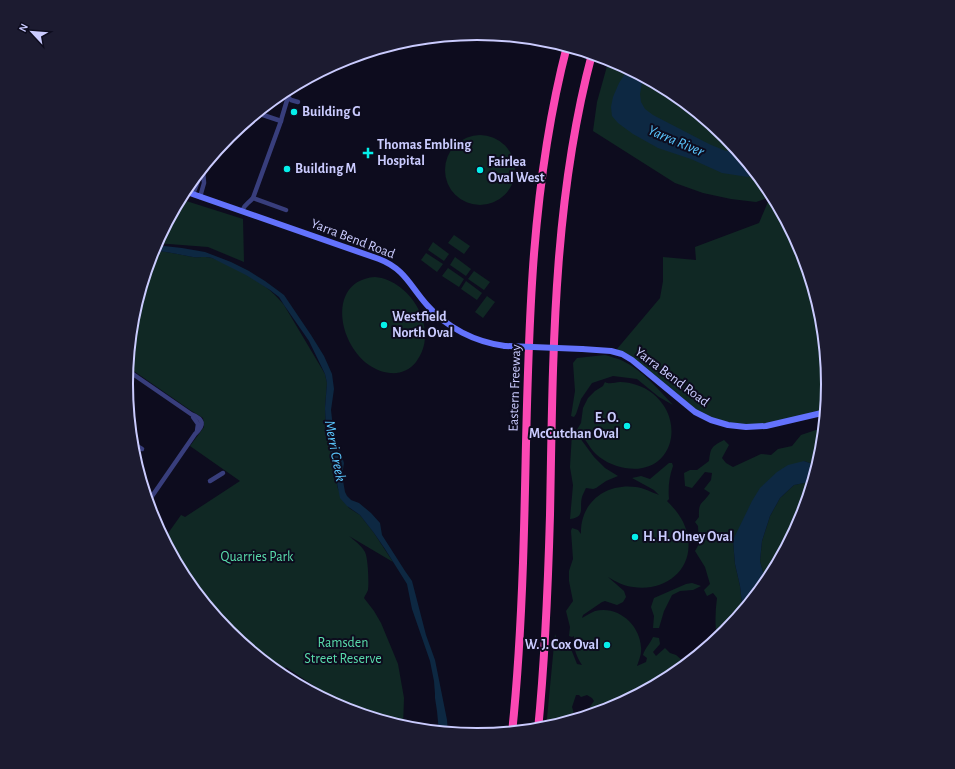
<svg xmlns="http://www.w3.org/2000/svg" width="955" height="769" font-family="'Alegreya Sans',sans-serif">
<rect width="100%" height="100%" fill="#0d0c1e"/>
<g fill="#102824">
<path d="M609,59L673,92L726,136L770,189L802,250L822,316L829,385L826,412L757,427L708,419L622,354L617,349L660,298L663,281V257L696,260L695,247L759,223L770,197L756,202L731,199L703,193L675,183L593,131L597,102Z"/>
<circle cx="480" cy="170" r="35"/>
<path d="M180,199L243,219L244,262L208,247L156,243Z"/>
<path d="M454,235L470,246L464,254L448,243Z"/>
<path d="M433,242L449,254L444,261L428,250Z"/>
<path d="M153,251C167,251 180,255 193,257C200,258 206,256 212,258C237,267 268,284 284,305L325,374L327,383L325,408L326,428L338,489L349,508L360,515L374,533L393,562L349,536C355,541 361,545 365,552C368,558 369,582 368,590C367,593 365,595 364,598L374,611L381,623L398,664L404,698L403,727L345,710L323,694L321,695L318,693L320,690L286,667L284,669L272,664L269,666L229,633L185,580L164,539L181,515L185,517L240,481L190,446L204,427L203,418L190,410L128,367L133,316Z"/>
<path d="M426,253L443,264L437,272L421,260Z"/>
<path d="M455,257L471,269L466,276L450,265Z"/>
<path d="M448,268L464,279L459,287L442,276Z"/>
<path d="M474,271L490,282L484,290L468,279Z"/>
<path d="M375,277C411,280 441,331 416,362C410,370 400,374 390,373C342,368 319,281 375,277Z"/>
<path d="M466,281L482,293L477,300L461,289Z"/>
<path d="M487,296L495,302L483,318L475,312Z"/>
<path d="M605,355C611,357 617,358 623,361C643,371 658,389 673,405L659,397L637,379L613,376L592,383L581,399L576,414L574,417L571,416L575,391L573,363L577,358Z"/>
<path d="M605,382C610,385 615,382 620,382C631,382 643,386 652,393C687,420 673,476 625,468C613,466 601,460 593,451C586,442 587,439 577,434L594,457L605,468L618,476L606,481L596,488L593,489L586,488C585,490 583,494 582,497C579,508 586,517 570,519L573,485L570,467L572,433L573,430L575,433L581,423L583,408L588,398L595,391L603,386Z"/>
<path d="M825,427L822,453L818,466L804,461L733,540L735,564L740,586L743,612L726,633L717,641C715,626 715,612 717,598L713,593L707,596L704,590L710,584L705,567L695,551L699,544L698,526L695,522L699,517C698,501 703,504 710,493L704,489L711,480L712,473L705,472L692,488L685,486L684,473L690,470H697L709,461C711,447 711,447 724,440L729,445L722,458L726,463L733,467L761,454L771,455L778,449L792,446L801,435Z"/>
<path d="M669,463H672L673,466C669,477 668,488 669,499L667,501C678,512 686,523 688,538C693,571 664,592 633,587C624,586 616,582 608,577L624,591L626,597L623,602L617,605L605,601L602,602L583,615L582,618C586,616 590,613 595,611C618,605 640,625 641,647C642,654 639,660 637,666L646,662L647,658L643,655C645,648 650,644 653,637L659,638L660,644L653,652L656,656L665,648L670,653L676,655L683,661L693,652L700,654L675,675L670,673L664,682L612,709L591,716L587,711L594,701L592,698L587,695L581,697L579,695H576L572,707L576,720L546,729L555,634L560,647L569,644L577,664L582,665C576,656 573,647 574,636L572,637L569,636L570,627L566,611L573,601L569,581V571L573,559L571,531L572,528L578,530L581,534C580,503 605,483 636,487C644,488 651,492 659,495L654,490L632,478L641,476L650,479Z"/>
<path d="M809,482L813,485L802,519L770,580L766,584L760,561L762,541L770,516L780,498L794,485Z"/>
<path d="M692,583L701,586L693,590L680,591L672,595L664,611L659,628H653L654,616L651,607L654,598L686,584Z"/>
</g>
<g fill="#0d2842">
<path d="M628,69L646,78L642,83L640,94L641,102L645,109L653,115L709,144L726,151L737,150L757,174L748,177L722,173L691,159L658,148L633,134L618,123L612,116L611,107L613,97L619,83Z"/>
<path d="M155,245L182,248L205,252L231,262L249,271L265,281L284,295L311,335L324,356L332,374L334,389L331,410L332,419L336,438L344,463L342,475L345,492L347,496L351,500L359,503L371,513L380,523L382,535L405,571L412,581L426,635L435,660L447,720L448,733H447L446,730L442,725L441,726V732H439L437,711L435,698V694L434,681L430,661L412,609L407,584L385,549L374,533L360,515L347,506L340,498L326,428L325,408L327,383L325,374L309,341L284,305L279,297L270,290L246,275L212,258C206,256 200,258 193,257C180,255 167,251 153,251Z"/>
<path d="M804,461L818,466L813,485L809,482L794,485L780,498L770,516L762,541L760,561L766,584L743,612L740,586L735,564L733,540L752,501L760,488L777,472L788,465Z"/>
</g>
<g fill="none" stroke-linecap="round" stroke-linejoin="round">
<g stroke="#383e7c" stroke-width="4.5">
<path d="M292,87L288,97L291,100L298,102"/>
<path d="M283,92L289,94"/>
<path d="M257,113L281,121"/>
<path d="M193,194L204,166"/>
<path d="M200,197L204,183L203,170"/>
<path d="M253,198L286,210"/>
<path d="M242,211C245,203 248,204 253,198L281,121L282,117L288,97"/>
<path d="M127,370L191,414C204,419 205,425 195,434L148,502"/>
<path d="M193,417L198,424L197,431"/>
<path d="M132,443L142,449"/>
<path d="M210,481L223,473"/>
<path d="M272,669L275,668L279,669L323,698"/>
</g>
<g stroke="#6372fc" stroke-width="6">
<path d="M184,191L379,259C405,269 410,286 427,305C447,328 475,342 505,346"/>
<path d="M582,349L611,351L622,354L632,360L695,412L711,420L728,425L746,427L766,426L826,412"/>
</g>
<g stroke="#fb48b4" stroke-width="8">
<path d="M538,730C545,659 548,587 550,515C553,361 552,204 592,54"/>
<path d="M512,733C518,676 521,620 523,563C529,390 523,215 567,46"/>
</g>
<path stroke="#6372fc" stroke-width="6" d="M505,346L582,349"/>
</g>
<g fill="#05efea" stroke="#0d0c1e" stroke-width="1.5">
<circle cx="294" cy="112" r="4"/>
<path d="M366 147h4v4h4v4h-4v4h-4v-4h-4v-4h4z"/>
<circle cx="287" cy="169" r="4"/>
<circle cx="480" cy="170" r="4"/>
<circle cx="384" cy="325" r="4"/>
<circle cx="627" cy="426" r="4"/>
<circle cx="635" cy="537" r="4"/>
<circle cx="607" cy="645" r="4"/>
</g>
<g text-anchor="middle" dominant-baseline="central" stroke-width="4" stroke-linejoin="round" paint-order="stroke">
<g font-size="14" font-weight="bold" fill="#cacbfe" stroke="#0d0c1e" text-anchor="start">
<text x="302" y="112">Building G</text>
<text x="377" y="145">Thomas Embling<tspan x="377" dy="16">Hospital</tspan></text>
<text x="488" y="162">Fairlea<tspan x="488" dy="16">Oval West</tspan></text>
<text x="295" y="169">Building M</text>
<text x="392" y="317">Westfield<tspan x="392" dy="16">North Oval</tspan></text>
<text x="619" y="418" text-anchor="end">E. O.<tspan x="619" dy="16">McCutchan Oval</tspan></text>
<text x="643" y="537">H. H. Olney Oval</text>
<text x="599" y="645" text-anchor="end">W. J. Cox Oval</text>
</g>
<g font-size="14" fill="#cacbfe" stroke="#0d0c1e">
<text transform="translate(353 239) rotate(21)">Yarra Bend Road</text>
<text transform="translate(672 377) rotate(37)">Yarra Bend Road</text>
<text transform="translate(515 388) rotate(-88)">Eastern Freeway</text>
</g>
<g font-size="14" fill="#59dcab" stroke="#0d0c1e">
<text x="257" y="557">Quarries Park</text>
<text x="343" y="643">Ramsden<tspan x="343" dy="16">Street Reserve</tspan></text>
</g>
<g font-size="15" font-style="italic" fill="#5ac5fc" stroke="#0d0c1e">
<text transform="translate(676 141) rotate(23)">Yarra River</text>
<text transform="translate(335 451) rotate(79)">Merri Creek</text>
</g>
</g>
<path d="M0 0H955V769H0ZM133 384a344 344 0 1 1 688 0a344 344 0 1 1-688 0Z" fill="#1c1b30" fill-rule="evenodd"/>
<path fill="none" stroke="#cacbfe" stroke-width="2" d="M133 384a344 344 0 1 1 688 0a344 344 0 1 1-688 0Z"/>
<g transform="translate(32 32) rotate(296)" stroke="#0d0c1e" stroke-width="3" paint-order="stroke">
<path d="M0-3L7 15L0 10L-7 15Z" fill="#cacbfe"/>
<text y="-6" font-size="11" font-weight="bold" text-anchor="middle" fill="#cacbfe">N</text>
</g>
</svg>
